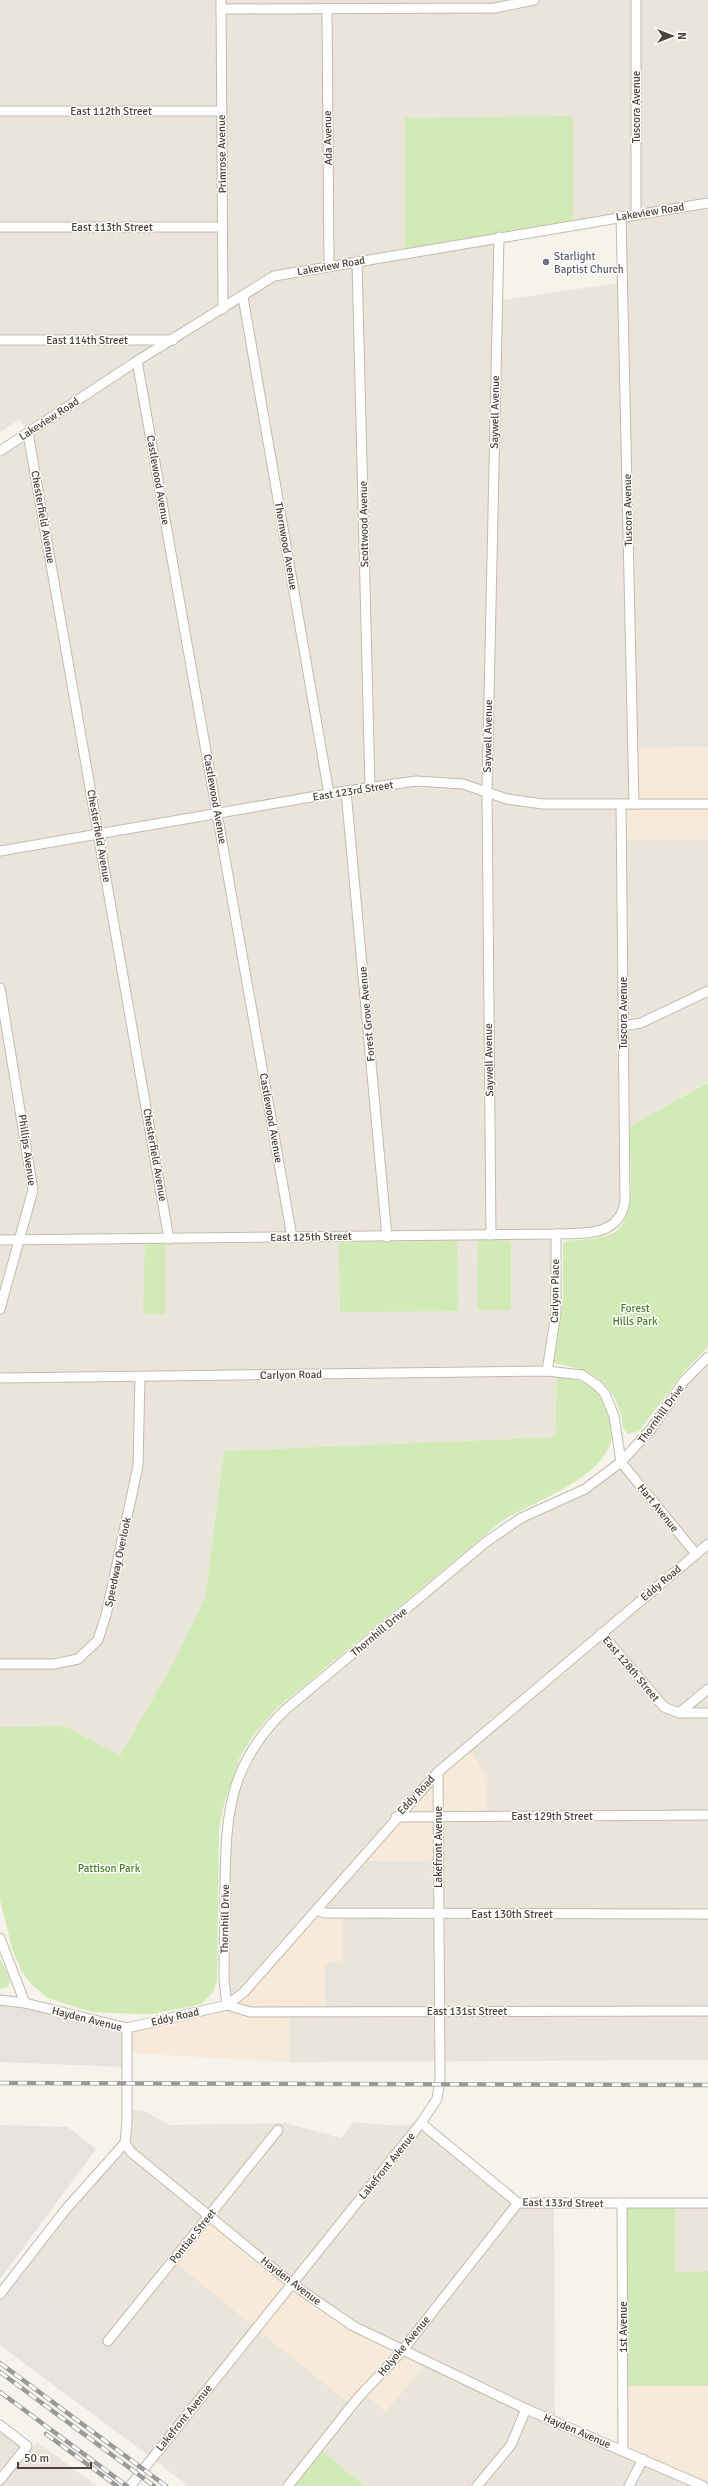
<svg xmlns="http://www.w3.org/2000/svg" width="708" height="2486" font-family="Signika,sans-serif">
<rect width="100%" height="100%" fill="#f6f3ec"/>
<g fill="#eae5da" fill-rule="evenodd">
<path d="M0,0H708V747L633,748L634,804L622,840H708V1081L624,1130L625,1201L614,1225L556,1234L557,1281L547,1370L557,1371L555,1437L224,1451L205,1598L174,1662L120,1757L65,1726L0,1727V451L28,433L20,419L0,432ZM621,216L623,282L497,301L499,237Z"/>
<path d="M708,1357V2060L289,2062V2012L325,1963H342L343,1913L227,2005L229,1806L261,1735L486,1542L569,1497L621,1462Z"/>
<path d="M127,2110H143L169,2125L285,2123L341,2138L354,2122L397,2126L421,2123L518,2203H554L555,2421L703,2486H364L318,2447L288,2486H188L152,2458L194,2405L17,2272L125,2143ZM353,2326L386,2411L364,2393Z"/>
<path d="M708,2203V2271L675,2272V2204Z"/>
<path d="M0,2431L28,2452L37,2442L97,2486H0Z"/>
</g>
<g fill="#f7ead8">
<path d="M708,747V840H622L621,804H634L633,748Z"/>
<path d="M469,1746L487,1778V1816H438V1861H359Z"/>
<path d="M317,1910L343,1913V1963H325V2012H289V2062L127,2053V2028L227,2005Z"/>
<path d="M209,2216L353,2326L427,2363L386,2411L364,2393L352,2406L173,2261Z"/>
<path d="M623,2386H708V2486H703L623,2451Z"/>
</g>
<g fill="#e6e2dd">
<path d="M0,2000L127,2028V2067L0,2062Z"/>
<path d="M0,2125L68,2127L96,2149L0,2279Z"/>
<path d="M17,2272L194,2405L152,2458L0,2345V2294Z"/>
</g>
<g fill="#d2eab5">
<path d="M573,116V224L405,253V118Z"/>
<path d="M708,1082V1347L686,1369L639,1431L628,1434C621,1429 623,1421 621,1414C611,1380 589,1368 556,1364L553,1361L563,1300V1244L566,1241C581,1239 601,1240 615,1232C639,1219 629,1152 629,1127Z"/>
<path d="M478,1240L511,1241V1310H477Z"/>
<path d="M457,1241L458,1311L340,1312L339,1242Z"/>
<path d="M145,1243L165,1244V1314H143Z"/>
<path d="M557,1376C582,1379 595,1384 607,1409C636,1470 539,1497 502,1521L276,1709L255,1733L240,1757L225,1800L219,1828L217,1981L213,1992L201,2004L153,2014H134L93,2012L72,2006L46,1997L31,1984L22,1972L13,1952L0,1900V1727L65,1726L120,1756L174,1662L205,1598L224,1451L555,1437Z"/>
<path d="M0,1959L10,1979L8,1987L0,1989Z"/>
<path d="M622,2203L675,2204V2272L708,2271V2386H623Z"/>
<path d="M318,2447L364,2486H288Z"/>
</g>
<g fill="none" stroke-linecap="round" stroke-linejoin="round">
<g stroke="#c2bbae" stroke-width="11">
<g id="minor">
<path d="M221,0L223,309"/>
<path d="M636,0V214"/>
<path d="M221,9L495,8L534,0"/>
<path d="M327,9L329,266"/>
<path d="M0,111H222"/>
<path d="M621,216L634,804"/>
<path d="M0,227H223"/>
<path d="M357,261L370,787"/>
<path d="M243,297L329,794"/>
<path d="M0,340H173"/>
<path d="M137,361L292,1237"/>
<path d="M28,433L169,1239"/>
<path d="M0,451L137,361L274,276L708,203"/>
<path d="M346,791L387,1237"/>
<path d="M0,851L346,791L416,781L463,784L507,799L543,804H708"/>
<path d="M0,988L33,1190L0,1309"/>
<path d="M623,1026L641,1023L708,991"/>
<path d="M491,1235L487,790L499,237"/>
<path d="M0,1240L556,1234C584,1233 620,1237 625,1201L621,804"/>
<path d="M708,1357L684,1381L651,1429L621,1462L585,1489L521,1518L486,1542L285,1710C230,1763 226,1811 225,1884C225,1917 224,1949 224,1981L227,2005L250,2012L708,2011"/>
<path d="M547,1371L556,1313V1234"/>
<path d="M0,1378L547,1371L582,1375L597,1385L605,1394L614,1416L621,1462L696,1554"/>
<path d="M601,1633L664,1707L679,1713H708"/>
<path d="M0,1664H54L78,1659L98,1640L106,1615L138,1466L140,1377"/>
<path d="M679,1713L708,1689"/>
<path d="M396,1817L708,1815"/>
<path d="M317,1910L324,1913L708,1914"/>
<path d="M0,1938L25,2003"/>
<path d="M0,2000L25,2003L127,2028V2122L125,2143L131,2152L291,2283L353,2326L526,2409L703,2486"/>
<path d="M127,2028L227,2005L244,1992L438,1772L708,1544"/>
<path d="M421,2123L518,2203H708"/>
<path d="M622,2203L623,2451"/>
<path d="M0,2294L66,2209L125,2143"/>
<path d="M108,2341L278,2130"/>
<path d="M0,2425L27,2446L0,2480"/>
<path d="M130,2486L421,2123L437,2099L440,2079L438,1772"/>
<path d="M288,2486L357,2399L402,2351L518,2203"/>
<path d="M477,2486L511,2445L526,2409"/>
<path d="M629,2486L643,2459"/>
</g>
</g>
<use href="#minor" stroke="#fff" stroke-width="9"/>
<g stroke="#9a9a9a" stroke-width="4.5">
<g id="rail">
<path d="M0,2083L708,2085"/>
<path d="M0,2363L166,2486"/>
<path d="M0,2372L154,2486"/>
<path d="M0,2392L127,2486"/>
<path d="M46,2434L117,2486"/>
</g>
</g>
<use href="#rail" stroke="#fff" stroke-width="3" stroke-dasharray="9" stroke-linecap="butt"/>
</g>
<circle fill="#6b7280" stroke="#fff" stroke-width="1.5" cx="546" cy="262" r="4"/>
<g text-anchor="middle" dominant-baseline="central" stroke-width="3" stroke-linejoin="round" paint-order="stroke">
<g font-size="11" fill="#4b4439" stroke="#fff">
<text transform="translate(636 107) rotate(-90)">Tuscora Avenue</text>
<text x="111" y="111">East 112th Street</text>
<text transform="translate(328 138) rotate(-91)">Ada Avenue</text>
<text transform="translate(222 154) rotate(-91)">Primrose Avenue</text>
<text transform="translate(650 212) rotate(-9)">Lakeview Road</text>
<text x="112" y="227">East 113th Street</text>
<text transform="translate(331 266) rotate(-10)">Lakeview Road</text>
<text x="87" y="340">East 114th Street</text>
<text transform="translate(495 412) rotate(-89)">Saywell Avenue</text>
<text transform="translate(49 419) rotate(-33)">Lakeview Road</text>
<text transform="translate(158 480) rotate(80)">Castlewood Avenue</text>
<text transform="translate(628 510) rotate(-91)">Tuscora Avenue</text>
<text transform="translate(43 517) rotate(80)">Chesterfield Avenue</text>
<text transform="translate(364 524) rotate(-91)">Scottwood Avenue</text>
<text transform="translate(286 546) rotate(80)">Thornwood Avenue</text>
<text transform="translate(488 736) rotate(-89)">Saywell Avenue</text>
<text transform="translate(353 791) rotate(-9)">East 123rd Street</text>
<text transform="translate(215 799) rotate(80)">Castlewood Avenue</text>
<text transform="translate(99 836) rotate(80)">Chesterfield Avenue</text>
<text transform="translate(623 1013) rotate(-90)">Tuscora Avenue</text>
<text transform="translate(367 1014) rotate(-95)">Forest Grove Avenue</text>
<text transform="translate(489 1060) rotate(-91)">Saywell Avenue</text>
<text transform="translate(271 1118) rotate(80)">Castlewood Avenue</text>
<text transform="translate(27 1150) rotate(82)">Phillips Avenue</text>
<text transform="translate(155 1155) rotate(80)">Chesterfield Avenue</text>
<text transform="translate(311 1237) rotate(-1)">East 125th Street</text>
<text transform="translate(555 1291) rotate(-89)">Carlyon Place</text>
<text transform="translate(291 1375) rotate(-1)">Carlyon Road</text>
<text transform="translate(661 1414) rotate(-54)">Thornhill Drive</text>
<text transform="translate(658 1508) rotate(51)">Hart Avenue</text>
<text transform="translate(118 1562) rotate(-78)">Speedway Overlook</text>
<text transform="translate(661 1583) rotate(-40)">Eddy Road</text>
<text transform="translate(379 1632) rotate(-40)">Thornhill Drive</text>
<text transform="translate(631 1669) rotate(50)">East 128th Street</text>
<text transform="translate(416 1795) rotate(-47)">Eddy Road</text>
<text x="552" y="1816">East 129th Street</text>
<text transform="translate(438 1847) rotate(-90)">Lakefront Avenue</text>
<text x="512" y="1914">East 130th Street</text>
<text transform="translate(225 1919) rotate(-89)">Thornhill Drive</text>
<text x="467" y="2011">East 131st Street</text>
<text transform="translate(175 2017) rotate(-13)">Eddy Road</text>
<text transform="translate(87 2019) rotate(14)">Hayden Avenue</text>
<text transform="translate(387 2166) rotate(-51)">Lakefront Avenue</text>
<text transform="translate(563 2203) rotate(1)">East 133rd Street</text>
<text transform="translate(193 2236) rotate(-51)">Pontiac Street</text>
<text transform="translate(291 2281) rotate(37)">Hayden Avenue</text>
<text transform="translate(623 2327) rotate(-90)">1st Avenue</text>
<text transform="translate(404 2346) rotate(-50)">Holyoke Avenue</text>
<text transform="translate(184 2418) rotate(-51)">Lakefront Avenue</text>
<text transform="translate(577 2431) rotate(23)">Hayden Avenue</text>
</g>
<g font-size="11" fill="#5b616d" stroke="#fff" text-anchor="start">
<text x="554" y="256">Starlight<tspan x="554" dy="13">Baptist Church</tspan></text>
</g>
<g font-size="11" fill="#4a7f2a" stroke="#fff">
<text x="635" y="1308">Forest<tspan x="635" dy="13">Hills Park</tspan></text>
<text x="109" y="1868">Pattison Park</text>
</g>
</g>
<g transform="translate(672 36) rotate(90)" stroke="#ffffff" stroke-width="3" paint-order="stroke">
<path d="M0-3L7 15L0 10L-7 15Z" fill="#4b4439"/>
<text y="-6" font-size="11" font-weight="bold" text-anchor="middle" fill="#4b4439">N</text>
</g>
<path d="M18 2462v6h73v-6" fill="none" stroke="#4b4439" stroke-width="2"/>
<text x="24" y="2462" font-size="12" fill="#4b4439" stroke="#ffffff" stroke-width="3" paint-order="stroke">50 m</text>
</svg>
